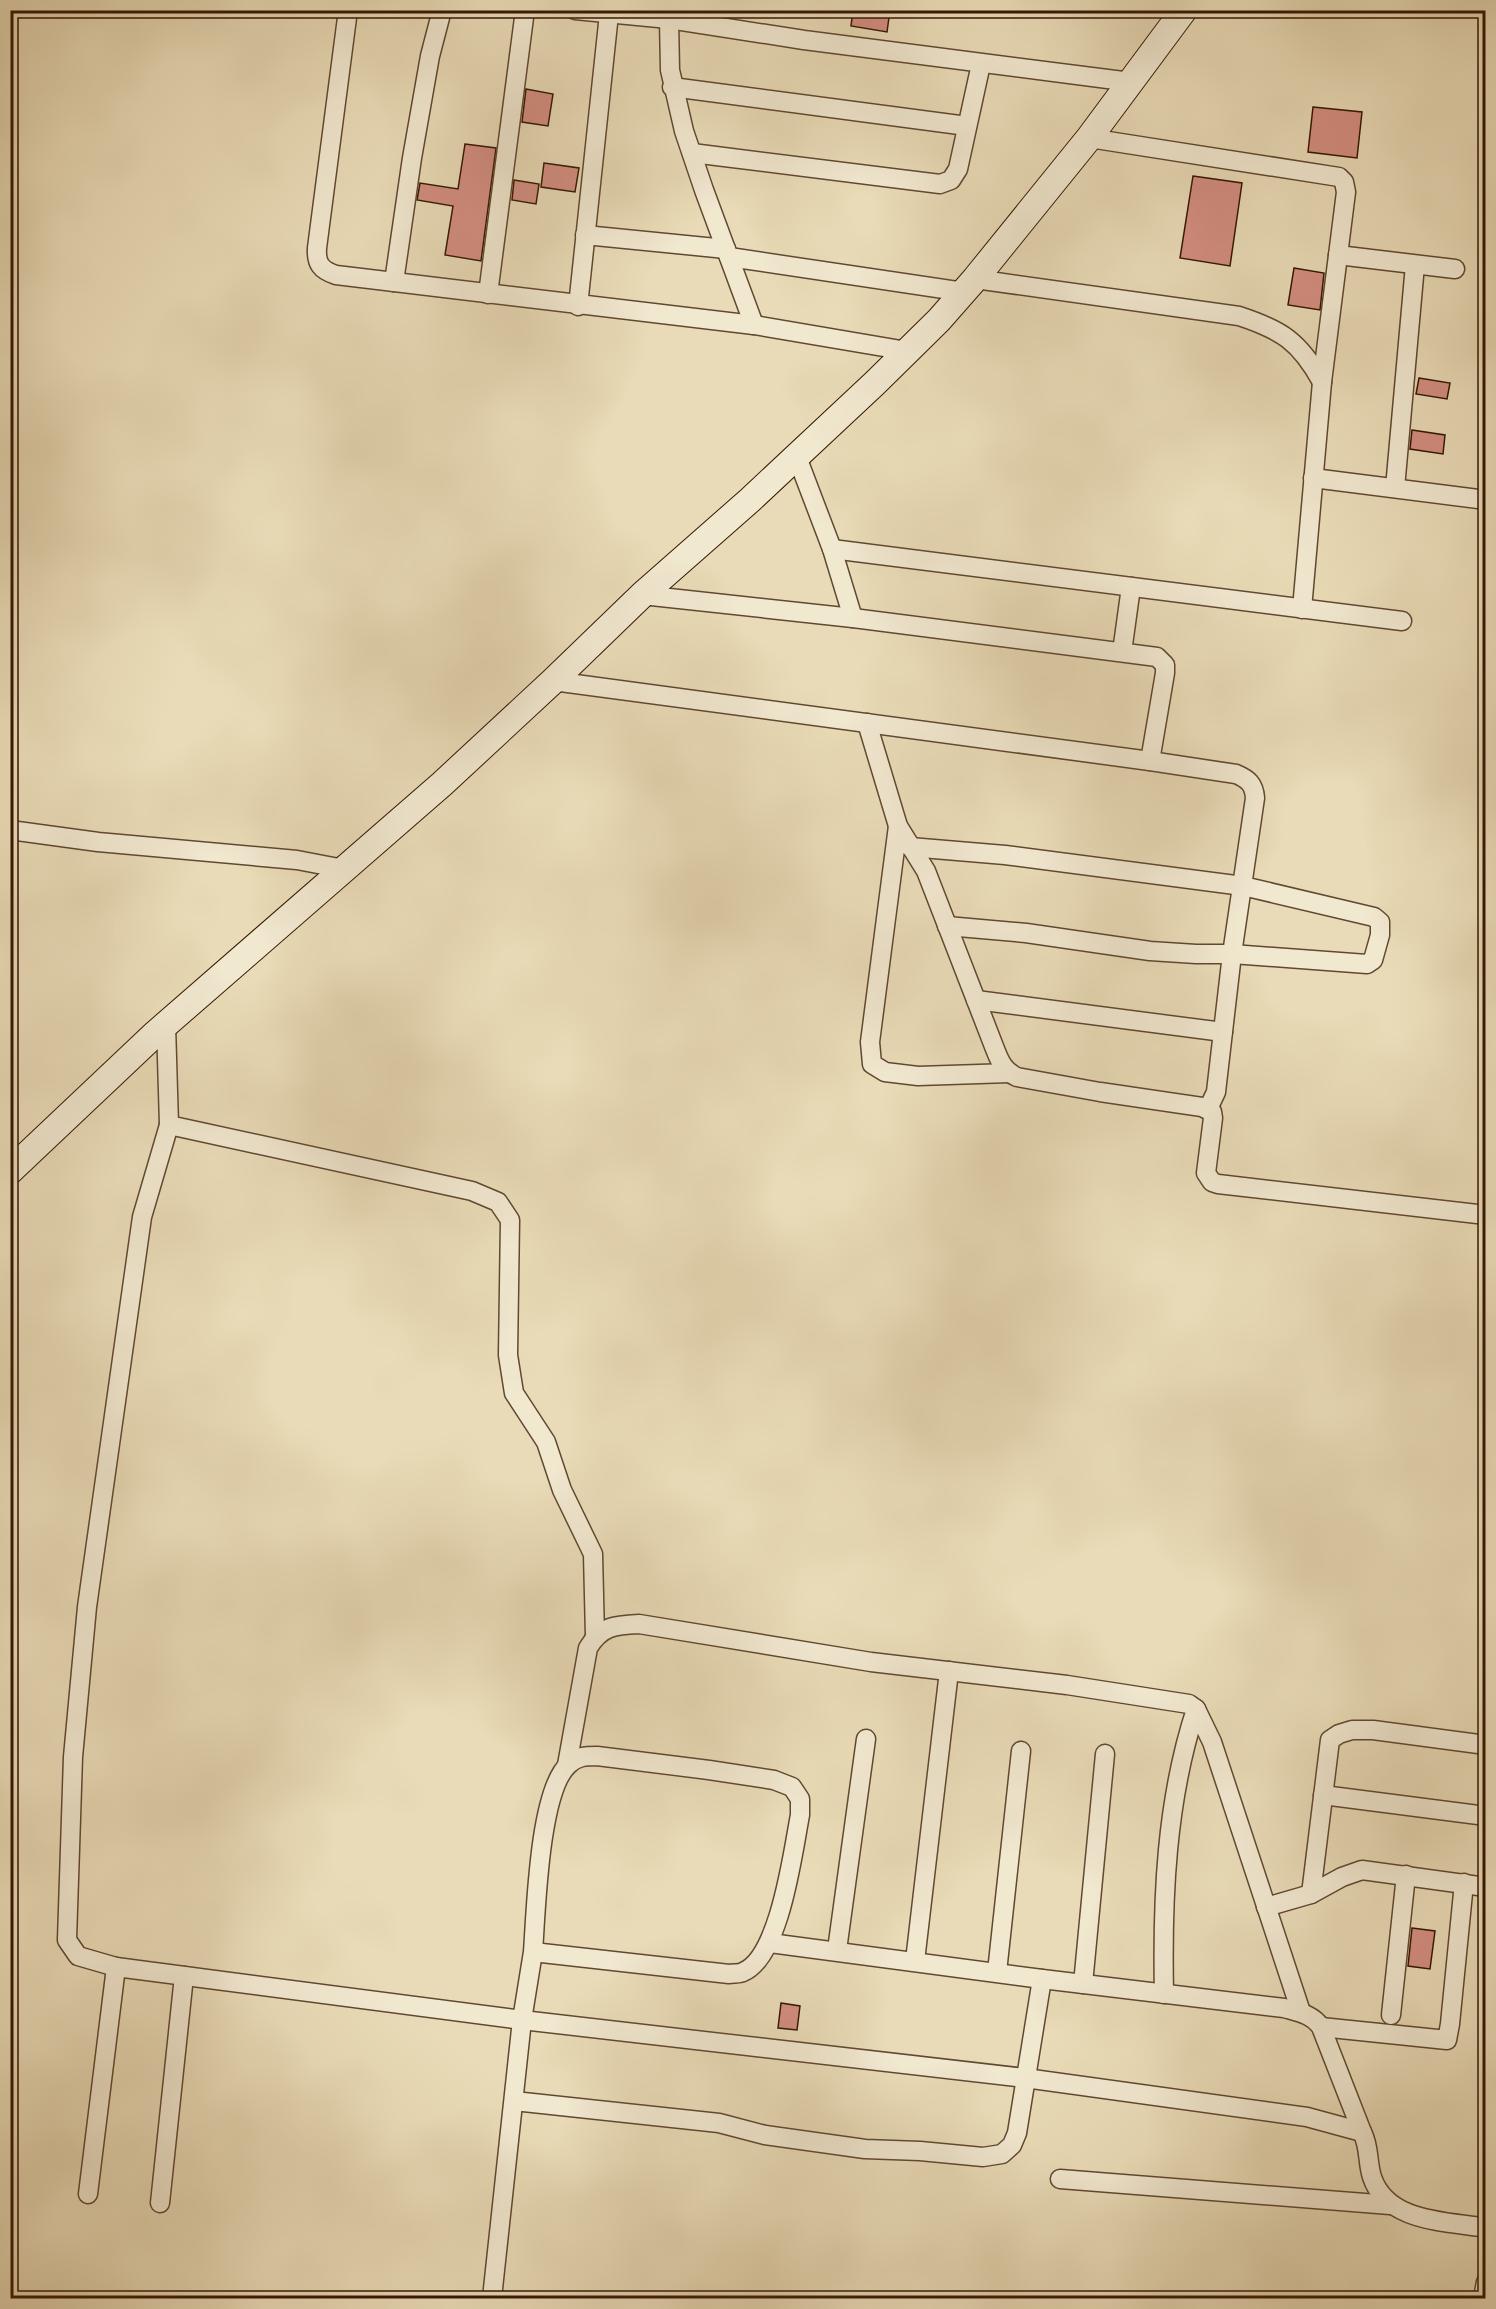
<svg xmlns="http://www.w3.org/2000/svg" width="1496" height="2309" font-family="'EB Garamond',serif">
<rect width="100%" height="100%" fill="#e9dbb7"/>
<filter id="stains"><feTurbulence type="fractalNoise" baseFrequency=".00333" numOctaves="4"/><feColorMatrix values="0 0 0 0 .2 0 0 0 0 .09 0 0 0 0 .02 0 0 0 .5 -.17"/></filter>
<radialGradient id="worn" r=".72"><stop offset=".6" stop-color="#630" stop-opacity="0"/><stop offset="1" stop-color="#630" stop-opacity=".3"/></radialGradient>
<g fill="#d38e81" stroke="#341703" stroke-width="1.5">
<path d="M853,10H890L887,32L851,26Z"/>
<path d="M526,89L553,94L548,126L522,122Z"/>
<path d="M1313,107L1362,112L1357,158L1308,152Z"/>
<path d="M465,144L496,148L481,261L445,255L453,206L417,200L420,183L458,189Z"/>
<path d="M544,163L579,168L575,192L541,187Z"/>
<path d="M1193,176L1242,183L1230,266L1180,258Z"/>
<path d="M514,180L539,184L536,204L512,200Z"/>
<path d="M1294,268L1324,273L1320,310L1288,305Z"/>
<path d="M1419,378L1450,383L1447,399L1416,394Z"/>
<path d="M1412,430L1445,435L1443,454L1410,449Z"/>
<path d="M1412,1928L1435,1931L1430,1969L1408,1966Z"/>
<path d="M781,2003L800,2006L797,2030L778,2028Z"/>
</g>
<g fill="none" stroke-linecap="round" stroke-linejoin="round">
<g stroke="#614830" stroke-width="21">
<g id="street">
<path d="M348,10L317,248C316,264 321,270 336,275L754,325L907,351"/>
<path d="M575,10L669,19L804,40L1131,82"/>
<path d="M669,19L670,70L684,131L704,190L754,325"/>
<path d="M672,87L967,126"/>
<path d="M1089,138L1339,177L1344,182L1346,192L1322,382L1302,609"/>
<path d="M692,153L940,184L951,180L958,169L981,64"/>
<path d="M585,235L726,249"/>
<path d="M1338,255L1455,269"/>
<path d="M729,257L964,292"/>
<path d="M975,279L1239,316C1282,330 1300,342 1322,382"/>
<path d="M394,282L412,158L430,56L442,10"/>
<path d="M488,294L525,10"/>
<path d="M578,306L609,14"/>
<path d="M797,457L832,549L853,618"/>
<path d="M1313,478L1486,500"/>
<path d="M1395,488L1415,265"/>
<path d="M832,549L1402,621"/>
<path d="M642,595L853,618L1157,657L1165,665V673L1150,761"/>
<path d="M1122,652L1131,587"/>
<path d="M553,681L1150,761L1236,774C1248,779 1254,784 1255,798L1232,954L1216,1092L1208,1109"/>
<path d="M867,723L898,826L926,871L995,1049C1000,1062 1004,1071 1017,1077L1100,1092L1202,1107L1212,1112L1213,1118L1206,1173L1212,1182L1218,1184L1486,1215"/>
<path d="M898,826L870,1042L872,1064L885,1072L918,1076L1010,1073"/>
<path d="M10,830L98,842L297,860L344,869"/>
<path d="M910,847L1005,855L1243,886L1374,917L1380,922V935L1373,960L1367,964L1232,954H1196L1150,951L1026,933L947,926"/>
<path d="M976,1000L1223,1032"/>
<path d="M166,1025L169,1125L472,1191L498,1202L510,1220L508,1355L514,1393L546,1442L562,1490L593,1554L595,1637"/>
<path d="M169,1125L142,1217L87,1607L73,1757L67,1940L78,1956L116,1967L522,2020L1025,2078L1307,2117L1362,2132C1370,2147 1367,2162 1372,2177C1387,2223 1447,2221 1486,2228"/>
<path d="M567,1765L588,1648C601,1626 615,1625 639,1624L871,1662L1067,1685L1189,1704L1196,1709L1212,1742L1301,2012"/>
<path d="M1323,1795L1486,1816"/>
<path d="M1311,1894L1330,1740L1339,1734L1352,1730H1373L1486,1745"/>
<path d="M1266,1907L1311,1894L1342,1877L1362,1870L1486,1887"/>
<path d="M770,1943L1042,1979L1284,2008C1298,2012 1312,2014 1321,2027L1362,2132"/>
<path d="M837,1950L866,1739"/>
<path d="M915,1961L949,1671"/>
<path d="M997,1972L1021,1751"/>
<path d="M1083,1984L1105,1754"/>
<path d="M1164,1994C1162,1899 1166,1800 1196,1709"/>
<path d="M1391,2015L1406,1875"/>
<path d="M1321,2027L1447,2040L1450,2024L1464,1883"/>
<path d="M514,2101L719,2123L765,2135L865,2149L920,2151L983,2157L1002,2154L1012,2145L1017,2133L1042,1979"/>
<path d="M1060,2179L1390,2205"/>
<path d="M88,2194L116,1967"/>
<path d="M160,2203L184,1976"/>
<path d="M492,2298L522,2020L533,1952L729,1974C733,1973 740,1974 743,1972C780,1957 793,1851 800,1815V1799L792,1787L774,1780L709,1770L597,1756C586,1756 577,1756 568,1765C539,1792 536,1911 533,1952"/>
<path d="M1483,2298L1486,2282"/>
</g>
</g>
<g stroke="#341703" stroke-width="28">
<path id="secondary" d="M10,1171L156,1033L442,784L553,681L642,595L750,500L875,383L939,320L975,279L1089,138L1184,10"/>
</g>
<use href="#street" stroke="#f1e8d0" stroke-width="18"/>
<use href="#secondary" stroke="#f1e8d0" stroke-width="26"/>
</g>
<rect width="1496" height="2309" fill="none" stroke="#e9dbb7" stroke-width="36"/>
<rect x="12" y="12" width="1472" height="2285" fill="none" stroke="#341703" stroke-width="3"/>
<rect x="18" y="18" width="1460" height="2273" fill="none" stroke="#341703" stroke-width="1.5"/>
<rect width="100%" height="100%" filter="url(#stains)"/>
<rect width="100%" height="100%" fill="url(#worn)"/>
</svg>
